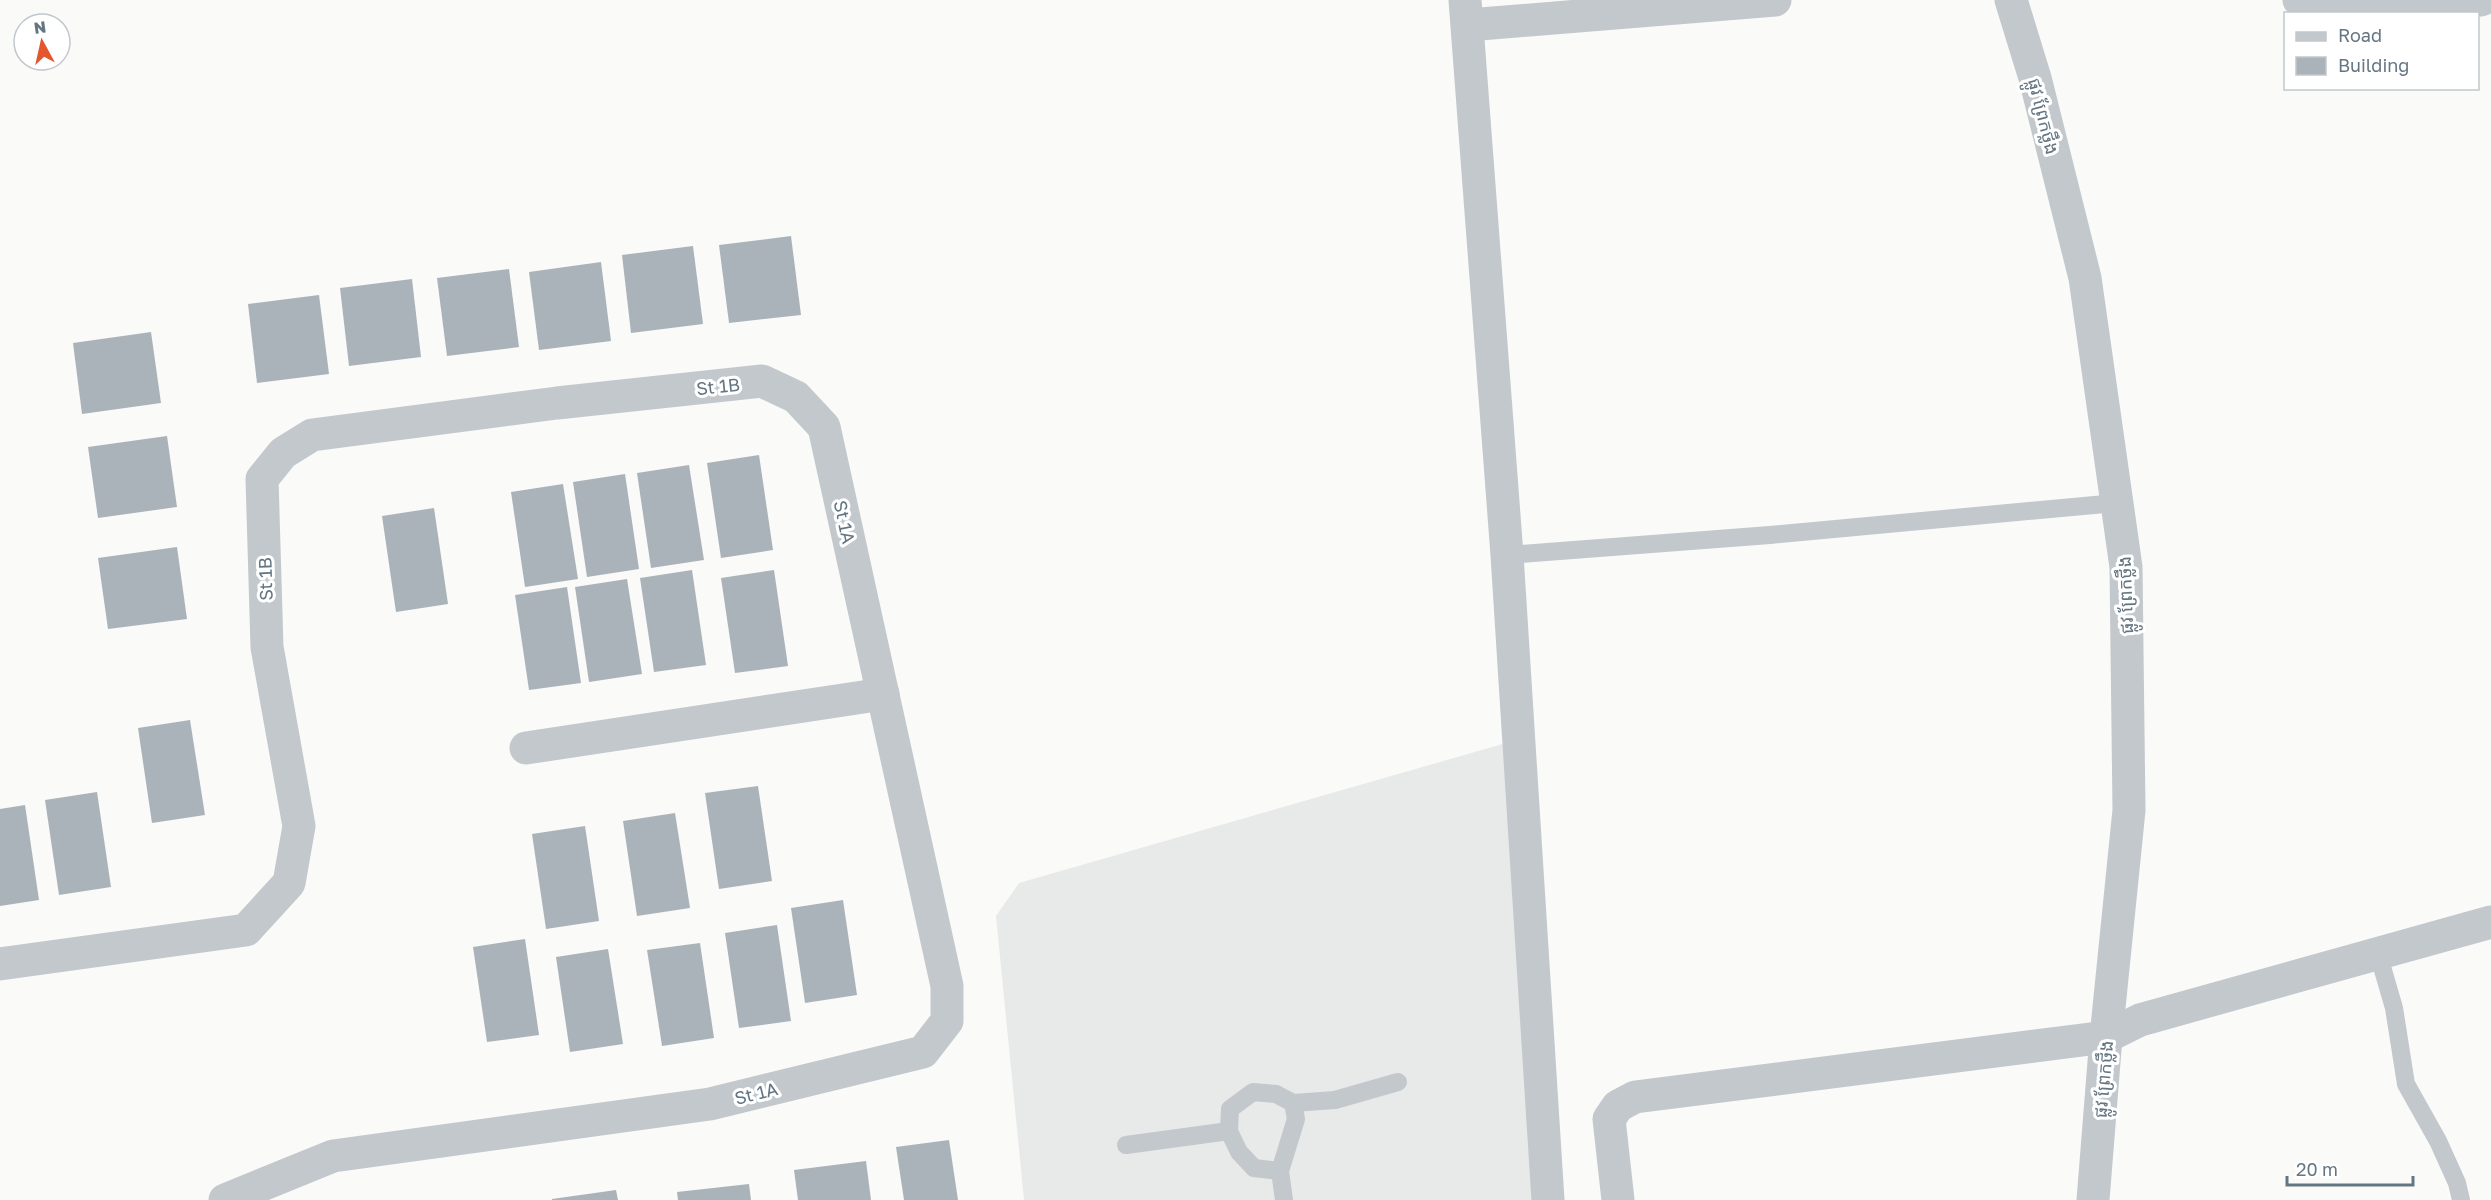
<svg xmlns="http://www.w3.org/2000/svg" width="2491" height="1200" font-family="'Golos Text','Noto Sans Khmer',sans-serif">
<rect width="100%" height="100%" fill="#fafaf8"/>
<path fill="#e8e9e9" d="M1520,739L1564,1200H1024L996,916L1019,883Z"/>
<g fill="#aab3b9">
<path d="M791,236L801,315L729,323L719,245Z"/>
<path d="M693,246L703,324L631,333L622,255Z"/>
<path d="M601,262L611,341L539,350L529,272Z"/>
<path d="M509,269L519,347L447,356L437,278Z"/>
<path d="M412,279L421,357L349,366L340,288Z"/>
<path d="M319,295L329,374L257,383L248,304Z"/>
<path d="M151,332L161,403L82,414L73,343Z"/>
<path d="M167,436L177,507L98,518L88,447Z"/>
<path d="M759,455L773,550L721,558L707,463Z"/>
<path d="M689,465L704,560L651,568L637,473Z"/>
<path d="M625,474L639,569L587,577L573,482Z"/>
<path d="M563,484L578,579L525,587L511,492Z"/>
<path d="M434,508L448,604L396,612L382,516Z"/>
<path d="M177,547L187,619L108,629L98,558Z"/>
<path d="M692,570L706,665L654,672L640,578Z"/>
<path d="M774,570L788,666L735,673L721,578Z"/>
<path d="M627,579L642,674L589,682L575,587Z"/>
<path d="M567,587L581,683L529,690L515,595Z"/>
<path d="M190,720L205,815L152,823L138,728Z"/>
<path d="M758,786L772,881L719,889L705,793Z"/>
<path d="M97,792L111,887L59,895L45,800Z"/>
<path d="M25,805L39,900L0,906V809Z"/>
<path d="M675,813L690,908L637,916L623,821Z"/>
<path d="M585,826L599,921L546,929L532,834Z"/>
<path d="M843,900L857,995L805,1003L791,908Z"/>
<path d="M777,925L791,1021L739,1028L725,933Z"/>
<path d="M525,939L539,1035L487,1042L473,947Z"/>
<path d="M700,943L714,1038L662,1046L647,950Z"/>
<path d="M608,949L623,1044L570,1052L556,957Z"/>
<path d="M949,1140L958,1200H904L896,1147Z"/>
<path d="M866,1161L871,1200H798L794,1170Z"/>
<path d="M749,1184L751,1200H678L677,1192Z"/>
<path d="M616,1190L618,1200H552V1199Z"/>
</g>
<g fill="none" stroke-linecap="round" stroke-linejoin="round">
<g stroke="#c3c8cc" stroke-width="18">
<path d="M1507,555L1770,535L2116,503"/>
<path d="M2378,953L2394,1008L2406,1084L2438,1141L2457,1183L2461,1200"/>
<path d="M1293,1103L1335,1100L1398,1082"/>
<path d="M1126,1145L1229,1131"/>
<path d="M1280,1171L1254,1168L1239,1152L1229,1131L1230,1109L1253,1092L1276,1094L1293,1103L1296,1119L1280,1171L1284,1200"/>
</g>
<g stroke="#c3c8cc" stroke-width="33">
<path d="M1465,0L1507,555L1548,1200"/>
<path d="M2299,0L2357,4L2481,0"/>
<path d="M1468,25L1775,0"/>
<path d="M526,748L883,694"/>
<path d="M0,964L246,930L289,883L299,826L267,647L262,479L283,453L312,435L557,403L762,381L796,397L824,427L947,986V1021L923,1052L710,1104L333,1156L225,1200"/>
<path d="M1618,1200L1609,1119L1618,1106L1635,1097L2106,1037L2140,1020L2491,922"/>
</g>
<path stroke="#c3c8cc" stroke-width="33" d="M2011,0L2035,78L2085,278L2126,567L2129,810L2106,1037L2093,1200"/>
</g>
<g text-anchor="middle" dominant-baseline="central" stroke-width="6" stroke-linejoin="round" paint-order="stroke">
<g font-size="18" fill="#657683" stroke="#fff">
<text transform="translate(2044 116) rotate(76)">ផ្លូវ ព្រែកថ្លឹង</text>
<text transform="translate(718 386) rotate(-6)">St 1B</text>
<text transform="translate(845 522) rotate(78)">St 1A</text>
<text transform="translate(265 579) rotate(-92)">St 1B</text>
<text transform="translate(2125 595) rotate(-92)">ផ្លូវ ព្រែកថ្លឹង</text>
<text transform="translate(2103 1079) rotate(-85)">ផ្លូវ ព្រែកថ្លឹង</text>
<text transform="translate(756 1093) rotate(-14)">St 1A</text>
</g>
</g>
<rect x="2284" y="12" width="195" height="78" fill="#ffffff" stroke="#c1c8cd" stroke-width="1.5"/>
<rect x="2296" y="32" width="30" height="9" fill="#c3c8cc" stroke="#c1c8cd" stroke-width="1.5"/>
<text x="2338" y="42" font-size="18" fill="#657683">Road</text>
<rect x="2296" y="57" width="30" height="18" fill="#aab3b9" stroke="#c1c8cd" stroke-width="1.5"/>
<text x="2338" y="72" font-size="18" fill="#657683">Building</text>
<g transform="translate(42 42) rotate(352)"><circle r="28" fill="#ffffff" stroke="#c1c8cd" stroke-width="1.5"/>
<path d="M0-4.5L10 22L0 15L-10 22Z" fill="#e4572e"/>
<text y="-9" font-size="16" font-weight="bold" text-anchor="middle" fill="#657683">N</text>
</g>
<path d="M2287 1176v9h126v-9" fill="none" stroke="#657683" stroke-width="3"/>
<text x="2296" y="1176" font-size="18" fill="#657683" stroke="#ffffff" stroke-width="4.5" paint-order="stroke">20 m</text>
</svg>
